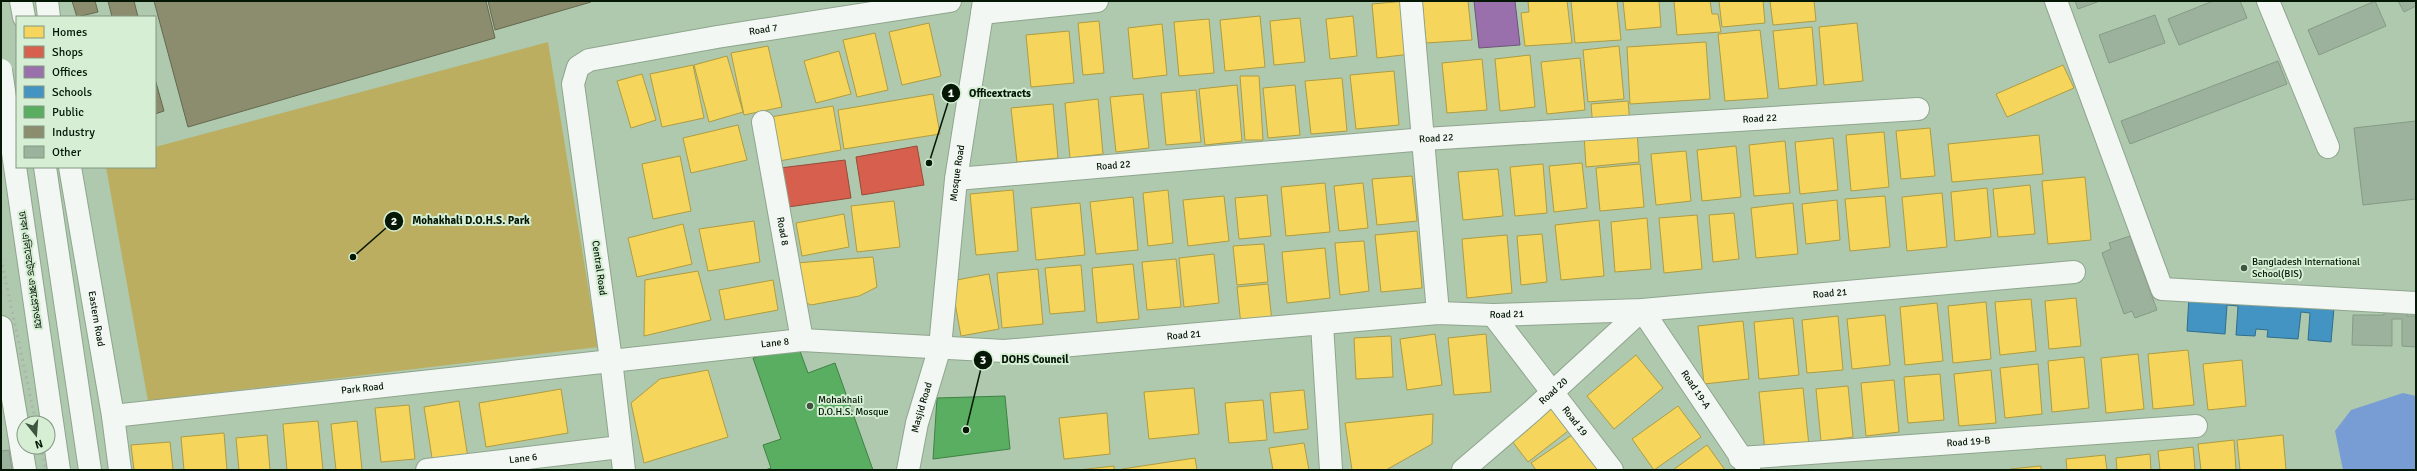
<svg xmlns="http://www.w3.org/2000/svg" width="2417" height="471" font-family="Signika,'Noto Sans Bengali',sans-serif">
<rect width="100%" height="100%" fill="#aec9ad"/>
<path fill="#bcae60" d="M548,42L598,347L148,401L106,167H155V147Z"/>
<path fill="#779dd4" d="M2403,393L2416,396V470H2343L2335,431L2351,410Z"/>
<g fill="#f6d55c" stroke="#ae9c42">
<path d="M1406,1L1411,54L1377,58L1372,4Z"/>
<path d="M1422,1H1468L1472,40L1426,43Z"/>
<path d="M1528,1H1567L1572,43L1525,46L1521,13L1529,12Z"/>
<path d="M1571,1H1617L1621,40L1575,43Z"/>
<path d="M1623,1H1659L1661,27L1626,30Z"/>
<path d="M1674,1H1710L1712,14H1718L1721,32L1677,35Z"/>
<path d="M1719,1H1763L1765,23L1722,27Z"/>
<path d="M1770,1H1814L1816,21L1773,25Z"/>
<path d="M1260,16L1265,67L1225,71L1220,20Z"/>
<path d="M1353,16L1357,56L1330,59L1326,19Z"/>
<path d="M1300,18L1305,62L1274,65L1270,21Z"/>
<path d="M1209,19L1214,73L1179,76L1174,22Z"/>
<path d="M1099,21L1104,73L1083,75L1078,23Z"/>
<path d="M929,23L941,76L902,85L889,32Z"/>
<path d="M1857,23L1863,81L1824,85L1819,27Z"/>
<path d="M1162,24L1167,75L1133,79L1128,28Z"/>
<path d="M1812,27L1817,85L1779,89L1773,31Z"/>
<path d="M1760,30L1768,98L1725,101L1718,34Z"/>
<path d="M1069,31L1074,83L1031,87L1026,35Z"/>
<path d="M875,33L888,90L857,97L843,40Z"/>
<path d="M1706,42L1710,99L1630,104L1627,47Z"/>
<path d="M768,46L782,107L744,115L731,53Z"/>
<path d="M1619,46L1624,99L1588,102L1583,50Z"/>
<path d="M839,51L851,94L816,103L804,61Z"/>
<path d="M1530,55L1535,107L1500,111L1495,59Z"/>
<path d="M727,56L743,112L709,122L694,65Z"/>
<path d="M1580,58L1585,110L1547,114L1541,62Z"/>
<path d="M1482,59L1487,110L1447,113L1442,63Z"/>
<path d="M693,65L704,118L662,127L650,74Z"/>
<path d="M2063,65L2074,88L2007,117L1996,94Z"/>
<path d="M1394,71L1399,125L1356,129L1350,75Z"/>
<path d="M642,74L656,120L631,128L617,81Z"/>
<path d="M1240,76H1259L1263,140H1245Z"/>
<path d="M1342,78L1347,131L1311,134L1305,81Z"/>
<path d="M1237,85L1242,141L1205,145L1199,89Z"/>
<path d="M1295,85L1300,135L1268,138L1263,88Z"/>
<path d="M1196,90L1201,142L1166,145L1161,93Z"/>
<path d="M933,94L940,134L844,149L838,110Z"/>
<path d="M1143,94L1149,148L1116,152L1110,97Z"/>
<path d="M1098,99L1103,154L1070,158L1065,103Z"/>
<path d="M1628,101L1630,124L1593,128L1591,104Z"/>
<path d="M1053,104L1058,158L1017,162L1011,108Z"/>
<path d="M833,106L841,150L779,161L771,117Z"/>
<path d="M738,125L747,160L691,173L683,138Z"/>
<path d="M1930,128L1935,176L1901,179L1896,131Z"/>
<path d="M1637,130L1639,162L1586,167L1584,134Z"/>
<path d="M1884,132L1889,187L1851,191L1846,135Z"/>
<path d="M2039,135L2043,174L1952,182L1948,144Z"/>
<path d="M1833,138L1838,190L1800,194L1795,142Z"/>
<path d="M1785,141L1790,193L1754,196L1749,145Z"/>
<path d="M1736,146L1741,197L1702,201L1697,150Z"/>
<path d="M1686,151L1691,201L1656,205L1651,154Z"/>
<path d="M680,156L691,211L653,219L642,164Z"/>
<path d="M1582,163L1587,208L1554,212L1549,166Z"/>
<path d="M1543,164L1547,213L1515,216L1510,167Z"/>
<path d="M1640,164L1644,207L1600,211L1596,168Z"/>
<path d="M1498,169L1503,216L1463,220L1458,172Z"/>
<path d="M1412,176L1417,221L1377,225L1372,179Z"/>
<path d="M2085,177L2091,240L2048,244L2042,181Z"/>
<path d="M1325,183L1330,232L1286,236L1281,187Z"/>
<path d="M1363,183L1368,228L1339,231L1334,186Z"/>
<path d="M2030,185L2035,234L1998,237L1993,189Z"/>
<path d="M1987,188L1991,237L1955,241L1951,192Z"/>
<path d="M1013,190L1018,251L976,255L970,194Z"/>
<path d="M1168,190L1173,243L1148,246L1143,193Z"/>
<path d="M1942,193L1947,247L1907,251L1902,197Z"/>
<path d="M1267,195L1271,236L1239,239L1235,198Z"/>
<path d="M1224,196L1229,241L1188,246L1183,200Z"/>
<path d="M1885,196L1890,247L1850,251L1845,199Z"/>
<path d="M1133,197L1138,250L1096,254L1090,202Z"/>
<path d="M1837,200L1840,240L1806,244L1802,204Z"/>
<path d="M894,201L900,247L857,252L851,206Z"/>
<path d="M1080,203L1085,255L1036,260L1031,208Z"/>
<path d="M1793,203L1798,254L1756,258L1751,208Z"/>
<path d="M1734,213L1739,259L1713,262L1709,215Z"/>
<path d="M844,214L849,247L802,256L796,223Z"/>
<path d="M1697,215L1702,269L1664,273L1659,218Z"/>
<path d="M1647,218L1651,269L1615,272L1611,222Z"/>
<path d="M1599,220L1604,276L1561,280L1555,225Z"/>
<path d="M754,221L760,262L708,271L699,229Z"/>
<path d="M683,224L692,264L637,277L628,238Z"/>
<path d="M1417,231L1422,288L1381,292L1375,235Z"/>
<path d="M1542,234L1547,282L1521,285L1517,236Z"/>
<path d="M1507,235L1512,293L1467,298L1462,239Z"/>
<path d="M1364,241L1369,291L1340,295L1335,243Z"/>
<path d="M1264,244L1268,282L1237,285L1233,246Z"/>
<path d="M1325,248L1330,298L1287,303L1282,252Z"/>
<path d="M1214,254L1219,303L1184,307L1179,258Z"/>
<path d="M873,257L877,287L859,296L811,305L802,301L796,263Z"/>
<path d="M1176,259L1181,307L1147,310L1142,262Z"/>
<path d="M1133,264L1139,319L1097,323L1092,268Z"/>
<path d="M1081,265L1085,311L1050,314L1045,268Z"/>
<path d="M1038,269L1043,324L1002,328L997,273Z"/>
<path d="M698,271L711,320L644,336L645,280Z"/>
<path d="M989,274L999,329L961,336L951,281Z"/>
<path d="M773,280L778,310L725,320L719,290Z"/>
<path d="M1268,284L1272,322L1241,325L1237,287Z"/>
<path d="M2076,298L2081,346L2049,349L2045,301Z"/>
<path d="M2031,299L2036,351L2000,355L1995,302Z"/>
<path d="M1986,302L1991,359L1953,363L1948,306Z"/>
<path d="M1937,303L1943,361L1905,365L1900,307Z"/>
<path d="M1885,315L1890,365L1852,369L1847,319Z"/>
<path d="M1838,316L1843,370L1807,373L1802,320Z"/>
<path d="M1793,318L1799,375L1759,379L1754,322Z"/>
<path d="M1743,321L1749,379L1704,384L1698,326Z"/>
<path d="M1435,334L1442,385L1407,390L1400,339Z"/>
<path d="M1486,334L1491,392L1454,395L1448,338Z"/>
<path d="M1391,336L1393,377L1356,379L1354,338Z"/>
<path d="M2188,350L2194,405L2153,409L2148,354Z"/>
<path d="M2138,354L2144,409L2106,413L2101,358Z"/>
<path d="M1636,355L1663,388L1614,429L1587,396Z"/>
<path d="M2084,357L2089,408L2052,412L2048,361Z"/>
<path d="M2242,360L2246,406L2208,410L2203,364Z"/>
<path d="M2038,364L2042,414L2005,418L2000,368Z"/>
<path d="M708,370L728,437L644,463L631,403L660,379Z"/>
<path d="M1991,370L1996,423L1959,426L1954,374Z"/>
<path d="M1940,374L1944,420L1908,423L1904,377Z"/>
<path d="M1894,380L1899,432L1866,436L1861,383Z"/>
<path d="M1848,386L1853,437L1821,441L1816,389Z"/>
<path d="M1194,388L1199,434L1149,439L1144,392Z"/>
<path d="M1803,388L1809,446L1765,451L1759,392Z"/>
<path d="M561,389L568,433L486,447L479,403Z"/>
<path d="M1304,390L1308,429L1274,433L1270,393Z"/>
<path d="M1263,400L1267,440L1229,443L1225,403Z"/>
<path d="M459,401L468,458L433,464L424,407Z"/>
<path d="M409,405L415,459L381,462L375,408Z"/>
<path d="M1549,406L1568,431L1528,462L1509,437Z"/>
<path d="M1678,406L1701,437L1654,470L1632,439Z"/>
<path d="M1107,413L1110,454L1064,459L1059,418Z"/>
<path d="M1433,414L1432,444L1386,470H1352L1345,423Z"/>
<path d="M318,421L323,470H287L283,424Z"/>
<path d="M357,421L362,470H336L331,424Z"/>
<path d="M224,433L227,470H184L181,437Z"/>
<path d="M267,435L270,470H239L236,438Z"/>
<path d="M1572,435L1598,470H1536L1531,463Z"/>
<path d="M2283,435L2286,470H2240L2237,440Z"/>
<path d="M2234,440L2236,470H2201L2198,444Z"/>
<path d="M170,442L173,470H134L131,445Z"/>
<path d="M1304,443L1309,470H1273L1269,448Z"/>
<path d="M1707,445L1725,470H1673Z"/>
<path d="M2193,447L2195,470H2160L2158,451Z"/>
<path d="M2150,454L2151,470H2117L2116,458Z"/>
<path d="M2105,455L2107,470H2067L2066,459Z"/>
<path d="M1195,458L1197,470H1122V469Z"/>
<path d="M1114,466V470H1078Z"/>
<path d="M2041,466V470H2010V469Z"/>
</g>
<g fill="#d6604d" stroke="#974a37">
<path d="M917,146L924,185L862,195L856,157Z"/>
<path d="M845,160L851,198L788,207L780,168Z"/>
</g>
<path fill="#9970ab" stroke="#6d5579" d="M1474,1H1515L1520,45L1479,48Z"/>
<path fill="#4393c3" stroke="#306e8a" d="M2189,296L2334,308L2331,342L2308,340L2310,313L2301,312L2298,339L2267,337L2268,330L2256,329L2255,336L2236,335L2238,306L2227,305L2225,334L2187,331Z"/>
<g fill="#5aae61" stroke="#408145">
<path d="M797,343L808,373L835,363L873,470H765L771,468L763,445L781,439L753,358Z"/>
<path d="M1005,396L1010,449L933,459L937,398Z"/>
</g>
<g fill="#8c8c6e" stroke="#64694e">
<path d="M72,1H95L98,12L77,17Z"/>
<path d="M108,1H134L138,17H112Z"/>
<path d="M154,1H486L495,38L188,127Z"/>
<path d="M488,1H591V2L495,30Z"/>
<path d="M155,79L164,111L155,114Z"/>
</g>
<g fill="#9db29c" stroke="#869b85">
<path d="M2075,1H2100L2078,9Z"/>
<path d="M2213,1H2240L2247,18L2179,45L2168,19Z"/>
<path d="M2375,1L2386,26L2319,55L2308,30Z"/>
<path d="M2398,1H2416V6L2404,12Z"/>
<path d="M2155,15L2165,43L2109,63L2099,35Z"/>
<path d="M2278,61L2287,84L2130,144L2121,121Z"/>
<path d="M2416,121V199L2363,205L2354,128Z"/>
<path d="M2130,236L2157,310L2135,318L2132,311L2124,314L2102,253L2111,249L2109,243Z"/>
<path d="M2384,306L2408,307L2407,316H2416V347L2402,346V319H2392V346L2352,345L2353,315H2384Z"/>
<path d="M9,450L12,470H1V451Z"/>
</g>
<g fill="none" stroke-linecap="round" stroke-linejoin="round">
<g stroke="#8fa58e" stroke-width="24">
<g id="street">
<path d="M47,1L49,17"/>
<path d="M1411,1L1438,313"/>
<path d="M2056,1L2162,289L2416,303"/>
<path d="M2268,1L2328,147"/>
<path d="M982,13L1097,1"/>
<path id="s1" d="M763,122L802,340"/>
<path id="s2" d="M70,167L113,416L120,470"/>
<path id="s3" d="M956,179L1425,139L1918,109"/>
<path id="s4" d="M1493,315L1612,470"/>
<path d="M1322,324L1331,470"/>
<path d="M1,327L25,470"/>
<path id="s5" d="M113,416L802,340L1004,351L1438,313L1493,315L1642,310L2074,272"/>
<path id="s6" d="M1740,458L2196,426"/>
<path id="s7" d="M427,470L620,447"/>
<path id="s8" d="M624,470L611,360L573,84L578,67L589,60L717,37L950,1"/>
<path id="s9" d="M908,470L917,423L940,347L956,179L984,1"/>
<path id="s10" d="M1463,470L1532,411L1642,310L1749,469"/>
</g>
</g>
<g stroke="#8fa58e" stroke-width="24">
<g id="highway">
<path d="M21,1L24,17"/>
<path d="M45,167L90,470"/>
</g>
</g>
<use href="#street" stroke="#f3f7f3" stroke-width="22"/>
<use href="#highway" stroke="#f3f7f3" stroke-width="22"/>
<path stroke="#acb4ac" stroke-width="1" d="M1,108L17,233L67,470"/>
<g stroke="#acb4ac" stroke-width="3" stroke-dasharray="2 4" stroke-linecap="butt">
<path d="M1,259L36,423"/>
<path d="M41,447L46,470"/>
</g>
<g stroke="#8fa58e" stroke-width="24" stroke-linecap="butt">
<path id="highway-bridge" d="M1,70L59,470"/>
</g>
<use href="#highway-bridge" stroke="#f3f7f3" stroke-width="22"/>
</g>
<g fill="#405540" stroke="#d5eed4" stroke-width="1.5">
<circle cx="2244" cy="268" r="4"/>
<circle cx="810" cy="406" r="4"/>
</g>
<g text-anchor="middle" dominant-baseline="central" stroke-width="4" stroke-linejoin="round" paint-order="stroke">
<g font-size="10" fill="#051705" stroke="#d5eed4">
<text stroke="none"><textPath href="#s8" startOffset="597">Road 7</textPath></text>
<text stroke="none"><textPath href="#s3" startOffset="806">Road 22</textPath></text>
<text stroke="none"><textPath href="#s3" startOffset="482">Road 22</textPath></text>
<text stroke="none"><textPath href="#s3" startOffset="158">Road 22</textPath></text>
<text stroke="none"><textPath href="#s9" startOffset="302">Mosque Road</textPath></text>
<text stroke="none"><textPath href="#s1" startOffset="111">Road 8</textPath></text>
<text transform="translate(599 268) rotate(82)">Central Road</text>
<text transform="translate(30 270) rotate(82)">ঢাকা এলিভেটেড এক্সপ্রেসওয়ে</text>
<text stroke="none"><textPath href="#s5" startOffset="1724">Road 21</textPath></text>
<text stroke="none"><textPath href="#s5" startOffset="1400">Road 21</textPath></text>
<text stroke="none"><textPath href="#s2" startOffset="154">Eastern Road</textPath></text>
<text stroke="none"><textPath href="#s5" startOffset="1076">Road 21</textPath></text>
<text stroke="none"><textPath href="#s5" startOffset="666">Lane 8</textPath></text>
<text stroke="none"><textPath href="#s5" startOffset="251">Park Road</textPath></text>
<text stroke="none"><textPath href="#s10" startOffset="336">Road 19-A</textPath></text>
<text stroke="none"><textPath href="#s10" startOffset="120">Road 20</textPath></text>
<text stroke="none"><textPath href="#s9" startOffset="64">Masjid Road</textPath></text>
<text stroke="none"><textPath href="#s4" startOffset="134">Road 19</textPath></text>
<text stroke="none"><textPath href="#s6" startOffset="229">Road 19-B</textPath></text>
<text stroke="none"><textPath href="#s7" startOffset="97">Lane 6</textPath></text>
</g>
<g font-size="10" fill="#051705" stroke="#d5eed4" text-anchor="start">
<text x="2252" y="262">Bangladesh International<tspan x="2252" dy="12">School(BIS)</tspan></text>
<text x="818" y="400">Mohakhali<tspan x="818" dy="12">D.O.H.S. Mosque</tspan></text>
</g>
</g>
<path fill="none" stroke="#051705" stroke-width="1.5" d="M929 163L951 93M353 257L394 221M966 430L983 360"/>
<g fill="#051705" stroke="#d5eed4" stroke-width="1.5">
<circle cx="929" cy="163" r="4"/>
<circle cx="353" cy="257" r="4"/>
<circle cx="966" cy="430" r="4"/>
<circle cx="951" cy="93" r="10"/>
<circle cx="394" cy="221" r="10"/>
<circle cx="983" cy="360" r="10"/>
</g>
<g font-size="12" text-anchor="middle" font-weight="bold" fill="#fff">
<text x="951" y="97">1</text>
<text x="394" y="225">2</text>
<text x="983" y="364">3</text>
</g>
<g font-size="11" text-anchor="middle" font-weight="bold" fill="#051705" stroke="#d5eed4" stroke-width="4" stroke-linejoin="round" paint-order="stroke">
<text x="1000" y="97">Officextracts</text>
<text x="471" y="224">Mohakhali D.O.H.S. Park</text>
<text x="1035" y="363">DOHS Council</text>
</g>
<rect width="2417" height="471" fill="none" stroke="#051705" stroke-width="4"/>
<rect x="16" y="16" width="140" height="152" fill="#d5eed4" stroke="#829881"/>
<rect x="24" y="26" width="20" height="12" fill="#f6d55c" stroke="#829881"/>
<text x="52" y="36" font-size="12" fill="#051705">Homes</text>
<rect x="24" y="46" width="20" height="12" fill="#d6604d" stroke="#829881"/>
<text x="52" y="56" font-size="12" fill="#051705">Shops</text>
<rect x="24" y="66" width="20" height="12" fill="#9970ab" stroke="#829881"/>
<text x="52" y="76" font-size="12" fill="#051705">Offices</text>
<rect x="24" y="86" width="20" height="12" fill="#4393c3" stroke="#829881"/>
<text x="52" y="96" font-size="12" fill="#051705">Schools</text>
<rect x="24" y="106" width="20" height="12" fill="#5aae61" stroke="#829881"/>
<text x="52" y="116" font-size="12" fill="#051705">Public</text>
<rect x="24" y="126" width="20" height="12" fill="#8c8c6e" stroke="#829881"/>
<text x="52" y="136" font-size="12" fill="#051705">Industry</text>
<rect x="24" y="146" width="20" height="12" fill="#9db29c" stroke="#829881"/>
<text x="52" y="156" font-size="12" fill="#051705">Other</text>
<g transform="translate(36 435) rotate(163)"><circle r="19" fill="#d5eed4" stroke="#829881"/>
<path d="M0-3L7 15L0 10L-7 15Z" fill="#405540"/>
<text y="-6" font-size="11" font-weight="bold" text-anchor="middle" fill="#051705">N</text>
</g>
</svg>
